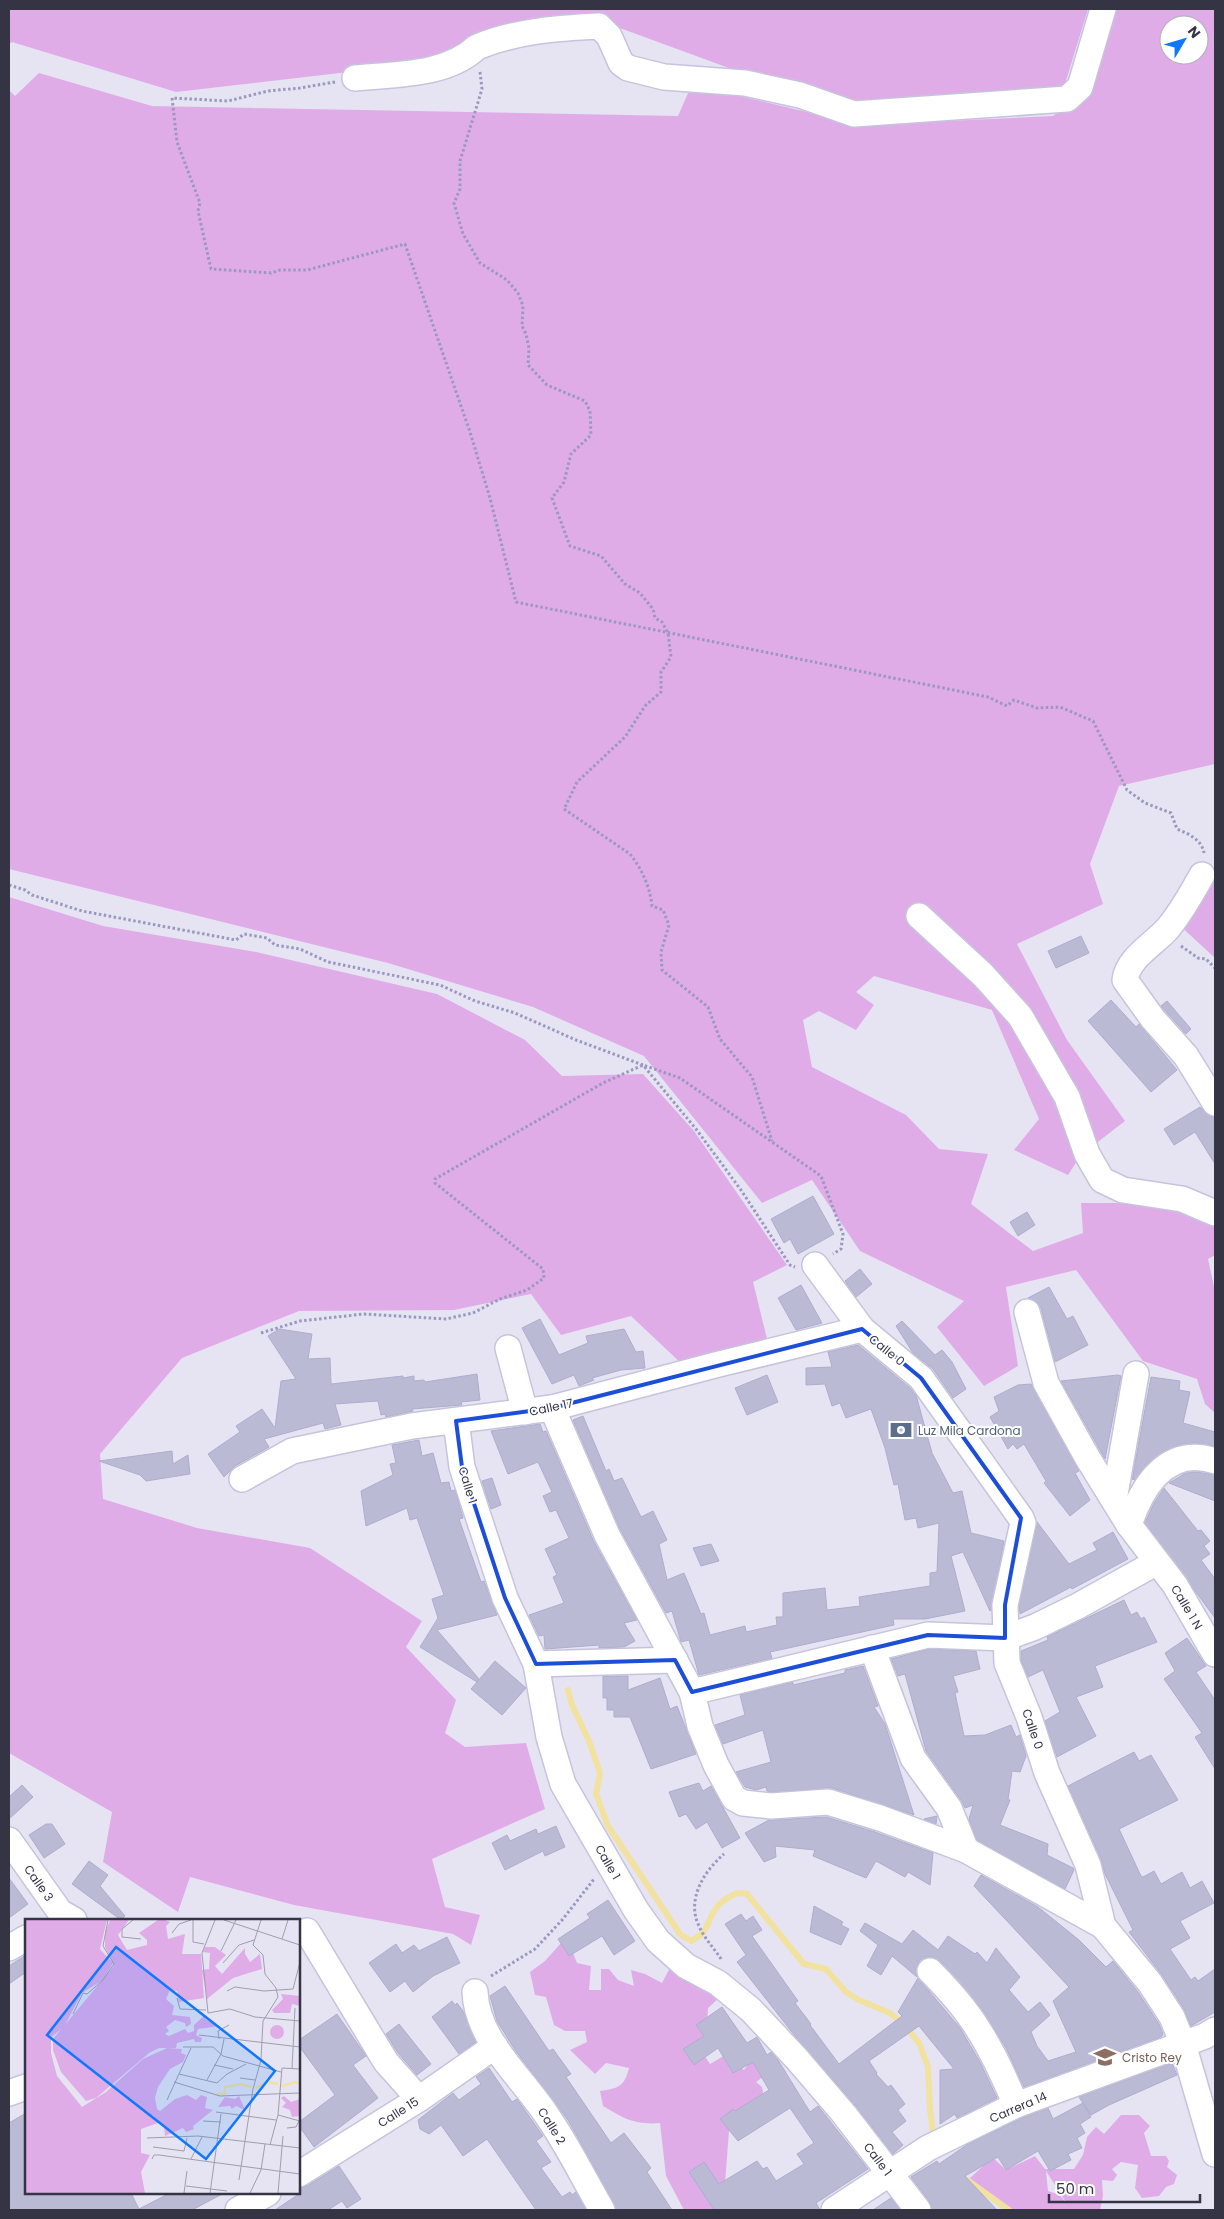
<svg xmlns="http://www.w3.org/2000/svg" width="1224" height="2219" font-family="Poppins,sans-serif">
<rect width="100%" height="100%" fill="#e6e4f2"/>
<g fill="#e0ace8" fill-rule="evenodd">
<path d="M9,9H1088L1065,84L1020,99L853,109L737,71L598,20L468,36L443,61L176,92L12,42L9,44Z"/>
<path d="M1107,9H1215V764L1119,786L1090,864L1103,904L1017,944L1067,1040L1125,1121L1081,1155L1068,1175L1014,1150L1039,1119L992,1010L874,976L856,992L874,1005L856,1030L819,1011L803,1020L812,1067L906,1115L939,1149L988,1154L971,1204L1033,1251L1083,1233L1081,1203H1152L1197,1215L1215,1225V1255L1208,1259L1215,1291V1413L1205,1404L1197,1379L1143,1361L1076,1270L1006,1287L1018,1366L984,1386L937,1327L964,1301L860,1251L812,1180L762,1203L644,1056L533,1007L388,963L9,869V90L15,96L39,73L152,106L678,116L689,91L740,96L861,125L1053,116L1075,101ZM1169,25H1199V55H1169Z"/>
<path d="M1215,876V958L1176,922Z"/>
<path d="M9,897L103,926L256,952L437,994L525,1040L562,1076L643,1074L694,1131L787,1265L753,1282L768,1343L684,1366L631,1316L561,1335L531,1294L454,1310L299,1311L182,1358L100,1454L103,1499L197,1528L310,1548L422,1621L406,1647L456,1700L445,1733L465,1747L526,1743L545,1809L432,1859L445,1907L480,1915L471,1945L453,1934L294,1905L190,1877L178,1912L103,1862L112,1812L9,1753Z"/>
<path d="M561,1943L573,1953L577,1963L591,1966L589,1990H601V1969H609L618,1980L634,1986L631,1970L645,1974L662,1983L672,1964L719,1998L708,2008L707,2023L700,2049L710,2064L727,2054L744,2070L752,2059L763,2077L756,2082L762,2087L764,2097L729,2131L723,2210H684L666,2176L660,2123C634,2125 625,2119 603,2106L600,2091C619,2088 624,2087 629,2068L606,2063L595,2074L570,2050L587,2042L585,2031H565L554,2025L546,1997L535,1995L530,1972L545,1961Z"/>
<path d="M1121,2115H1139L1150,2126L1144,2133L1151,2156H1166L1169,2161L1167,2167L1177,2175L1174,2184L1166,2187L1159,2196L1142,2198L1135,2188L1138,2165L1121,2162L1112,2169L1117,2175L1113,2181L1102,2180L1103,2196L1100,2210H1006L968,2180L982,2167L990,2155L1006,2170L1035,2156L1045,2169H1074L1083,2155L1087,2137L1096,2127L1104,2134ZM1046,2171L1065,2201V2202L1060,2195L1048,2191Z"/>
</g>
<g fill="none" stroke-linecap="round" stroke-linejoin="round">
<g stroke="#f1e29f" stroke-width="6">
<path d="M568,1690L572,1705L589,1741L600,1773L596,1794L608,1826L680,1934L691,1941C711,1931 705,1922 717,1907C722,1900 729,1897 737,1893L747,1894L804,1964L826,1969L846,1992L859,2000L890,2013L905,2026L919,2043L928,2067L930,2110L933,2131"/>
<path d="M967,2180L1009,2210"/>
</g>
</g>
<g fill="#babad4" stroke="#aeadcf">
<path d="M1081,936L1089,953L1056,968L1048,951Z"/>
<path d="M1111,1000L1136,1027L1139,1024L1177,1070L1151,1092L1088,1021Z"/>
<path d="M1167,1001L1191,1029L1186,1034L1161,1006Z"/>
<path d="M1200,1107L1208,1115L1215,1117V1164L1195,1132L1174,1145L1164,1129Z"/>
<path d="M813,1196L834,1234L798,1254L790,1239L784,1243L771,1219Z"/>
<path d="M1027,1212L1035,1225L1018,1236L1010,1222Z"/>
<path d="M860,1269L872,1284L856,1297L845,1281Z"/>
<path d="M801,1285L822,1323L796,1330L778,1298Z"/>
<path d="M1049,1287L1067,1319L1073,1316L1088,1345L1055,1362L1041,1308L1037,1302L1028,1298Z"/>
<path d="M540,1319L559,1355L588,1343L586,1336L624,1329L636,1352L643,1351L645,1368L621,1370L592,1378L594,1380L579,1386L574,1375L552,1384L522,1328Z"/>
<path d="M902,1321L935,1355L942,1350L952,1362L966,1389L953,1398L933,1369L913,1353L896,1326Z"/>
<path d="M279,1329L312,1334L308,1359L330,1358L331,1384L403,1376V1378L414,1376V1381L424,1380L425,1382L477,1374L480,1400L461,1402L462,1405L412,1409L413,1411L386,1417L385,1414L381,1415L378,1401L335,1404L341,1425L325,1429L323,1423L264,1439L269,1447L235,1466L224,1477L208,1454L240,1432L236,1426L262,1409L275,1428L281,1381L296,1379L268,1336Z"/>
<path d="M858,1345L910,1388L916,1395L932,1453L953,1493L962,1491L971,1533L1004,1541L991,1610L990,1611L963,1552L951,1556L965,1611L925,1619H893L894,1625L770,1652L772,1658L699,1675L689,1640L681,1642L672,1611L666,1613L620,1529L573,1420L583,1416L606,1471L609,1469L614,1481L622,1478L641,1517L653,1511L667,1540L659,1544L667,1580L684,1573L701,1614L704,1613L710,1635L745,1626L746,1632L777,1625L776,1617H783V1593L825,1588L827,1610L860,1606L859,1597L930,1586V1573L937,1572L939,1523L918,1528L916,1518L905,1520L898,1484L894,1485L885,1448L871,1409L846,1418L840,1403L832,1406L825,1384L806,1385V1368L832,1367L828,1352Z"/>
<path d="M767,1375L778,1402L747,1415L735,1388Z"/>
<path d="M1118,1375L1121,1376L1105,1459L1061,1381Z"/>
<path d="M1151,1377L1180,1381L1179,1390L1190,1392L1183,1423L1215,1432V1446L1197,1443L1182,1444L1165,1451L1148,1463L1135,1480L1132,1479Z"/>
<path d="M1031,1384L1079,1471L1075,1473L1090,1500L1070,1516L1044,1483L1046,1481L1024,1444L1017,1449L1013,1444L1008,1449L990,1417L999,1411L994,1397L1018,1385Z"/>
<path d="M540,1424L543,1432L546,1431L594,1542L637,1620L624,1623L635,1641L624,1647L599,1648V1645L545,1649L544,1635L539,1636L529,1615L564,1603L553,1577L557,1575L545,1549L569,1538L556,1510L550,1512L543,1496L552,1492L538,1462L508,1474L491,1431Z"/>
<path d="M419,1440L422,1456L433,1453L441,1483L449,1482L451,1491L455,1490L463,1518L459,1519L481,1582L484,1581L497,1615L437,1630L479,1679L477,1682L420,1647L438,1618L432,1599L444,1595L417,1518L410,1520L407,1508L366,1526L361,1491L393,1475L390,1464L396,1463L392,1445Z"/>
<path d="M172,1451L173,1464L188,1455L190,1474L146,1481L140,1475L99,1461Z"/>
<path d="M1197,1472L1215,1475V1501L1169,1483L1186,1473Z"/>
<path d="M492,1478L501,1505L491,1509L482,1481Z"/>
<path d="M1164,1488L1198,1531L1201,1530L1210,1541L1204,1546L1210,1554L1201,1560L1215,1579V1618L1145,1523L1154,1503Z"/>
<path d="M1037,1522L1069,1564L1097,1550L1093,1543L1113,1532L1128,1559L1072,1589L1071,1587L1020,1614L1019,1606Z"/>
<path d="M711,1544L719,1561L701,1566L693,1548Z"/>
<path d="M1124,1600L1131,1615L1137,1612L1141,1619L1144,1617L1157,1642L1095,1666L1103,1687L1076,1697L1096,1736L1057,1757L1045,1721L1060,1712L1043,1670L1028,1677L1021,1660V1651L1048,1640L1047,1637Z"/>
<path d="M1187,1638L1206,1666L1196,1672L1215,1700V1769L1195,1737L1202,1733L1164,1679L1175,1671L1165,1653Z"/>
<path d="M929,1649L976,1651L980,1669L953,1676L958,1692L955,1693L964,1736L985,1735L1011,1725L1016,1737L1020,1735L1026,1756L1020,1772L1012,1771L1008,1800H1010L1000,1825L1048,1844L1047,1855L1073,1868L1074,1870L1065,1889L977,1840L969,1819L973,1805L965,1808L961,1800L926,1751L905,1674L898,1676L891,1659Z"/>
<path d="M495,1661L526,1688L502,1715L471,1689Z"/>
<path d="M863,1666L878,1706L874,1707L885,1724L914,1815L832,1788L771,1792L767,1791L766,1787L756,1790L745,1787L736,1772L771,1762L763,1730L723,1744L715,1725L745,1715L740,1695L793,1682V1685L845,1673V1670Z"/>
<path d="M603,1676H628V1690L660,1678L670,1709L677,1706L696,1754L651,1769L630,1717H614V1710H607V1698H603Z"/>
<path d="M1134,1752L1139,1761L1151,1755L1178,1800L1119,1829L1141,1876L1143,1877L1154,1871L1161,1884L1182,1872L1190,1888L1202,1881L1214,1903L1180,1921L1190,1938L1170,1949L1191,1980L1195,1977L1198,1981L1215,1969V2012L1191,2026L1184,2009L1162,1975L1129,1932L1133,1930L1105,1874L1101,1859L1068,1786Z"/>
<path d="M699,1783L703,1791L711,1786L740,1838L722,1848L707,1822L696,1829L686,1814L679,1817L669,1792Z"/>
<path d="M22,1785L33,1797L9,1819V1797Z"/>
<path d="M937,1816L936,1824L924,1819Z"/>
<path d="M826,1817L875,1832L933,1853L930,1885L908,1872L905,1877L876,1861L866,1878L813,1856L815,1850L775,1846L776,1857L764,1862L745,1833L769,1820Z"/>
<path d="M46,1824H52L65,1844L44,1858L29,1835Z"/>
<path d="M556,1826L565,1847L545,1856L543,1851L505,1870L492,1843L507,1835L510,1841L536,1829L538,1834Z"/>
<path d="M89,1861L108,1875L100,1886L125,1916L121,1920L72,1884Z"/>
<path d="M981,1875L1038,1907L1079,1940L1106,1967L1113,1961L1138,1992L1159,2024L1163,2034L1161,2037L1024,2087L1006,2048L984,2012L940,1961L933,1957H926L920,1960L916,1968L917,1977L892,1956L881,1975L867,1966L878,1945L860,1931L865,1923L902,1944L913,1930L938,1950L948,1936L975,1954L977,1952L987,1963L996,1948L1020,1977L1009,1990L1028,2012L1040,2002L1050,2015L1031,2032L1037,2046L1048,2061L1076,2052L1053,2001L1069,1987L974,1886Z"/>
<path d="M9,1878L28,1904L9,1918Z"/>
<path d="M608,1900L635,1941L614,1955L602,1936L569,1956L558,1939L590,1918L587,1914Z"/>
<path d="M814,1906L843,1922L841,1925L849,1929L841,1945L810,1932Z"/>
<path d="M741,1914L746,1921L753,1916L762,1930L752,1936L798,2001L795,2003L811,2024L810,2025L839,2064L902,2016L898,2012L918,1978L960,2028L980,2062L997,2098L957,2118L955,2114L940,2124V2070L954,2069L919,2026L869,2061L877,2073L876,2074L888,2087L891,2085L905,2104L898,2110L906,2121L892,2132L903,2145L893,2154L855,2105L795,2036L737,1962L746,1955L725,1924Z"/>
<path d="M447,1937L460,1963L433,1976L413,1992L405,1981L390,1992L369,1963L396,1944L402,1953L414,1945L419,1951Z"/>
<path d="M26,1955V1972L9,1984V1966Z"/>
<path d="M505,1986L549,2051L553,2049L571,2074L566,2077L611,2143L624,2133L651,2168L647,2172L672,2210H616L614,2203L568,2120L515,2050L497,2021L490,1996Z"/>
<path d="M452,2001L455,2005L457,2003L463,2011L476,2042L459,2054L432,2017Z"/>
<path d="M722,2007L747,2043L757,2037L767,2055L771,2052L778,2060L810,2112L818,2106L868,2169L816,2203L820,2210H714L689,2172L704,2162L719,2184L757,2161L763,2169L767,2167L776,2181L804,2164L797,2154L814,2143L790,2108L738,2141L720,2119L733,2109L735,2111L769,2090L753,2062L733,2073L718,2048L694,2065L683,2049L704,2036L696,2025Z"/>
<path d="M337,2014L366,2056L353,2065L378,2098L314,2147L299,2126V2122L335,2095L299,2046V2040Z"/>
<path d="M399,2024L431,2064L417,2075L398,2053L386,2034Z"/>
<path d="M1172,2063L1177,2075L1109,2105L1091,2115L1079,2097Z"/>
<path d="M489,2068L512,2102L517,2099L543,2136L536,2141L551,2162L541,2168L562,2197L570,2192L572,2195L576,2192L586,2210H536L487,2139L463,2156L441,2125L429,2134L420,2129L418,2120L453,2093L459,2100L481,2084L476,2077Z"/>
<path d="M1083,2103L1091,2117L1080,2124L1085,2133L1077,2138L1082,2148L1068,2154L1071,2160L1050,2171L1038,2151L1006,2170L998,2157L965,2176L997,2210H932L929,2201L911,2177L937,2161L939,2164L968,2144L1022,2118L1048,2108L1053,2119Z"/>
<path d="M26,2113V2193H131L139,2209L170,2193H224L192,2210H9V2123Z"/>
<path d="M339,2166L361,2199L347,2208L342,2201L328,2210H275L299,2194V2188L307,2186Z"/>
<path d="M891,2198L900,2210H873Z"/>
</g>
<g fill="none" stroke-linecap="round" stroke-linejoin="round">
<g stroke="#c6c4dc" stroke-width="28">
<g id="minor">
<path d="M355,78C395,74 446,76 477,47C516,31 557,28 599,26L609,36L621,63L628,68L664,77L745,83L800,95L854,114L1067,99L1080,87L1103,9"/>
<path d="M1202,875C1192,893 1182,911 1169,927C1155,944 1128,957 1125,980L1153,1019L1186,1056L1215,1103"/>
<path d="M919,916L983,975L1020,1016L1067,1097L1087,1154L1102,1180L1123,1190L1182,1199L1215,1213"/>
<path d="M815,1265L862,1329L921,1378L1021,1518L1023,1523L1005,1605L1007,1663L1029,1717L1047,1773L1088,1865L1103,1926L1150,1983L1172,2017L1183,2044L1215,2154"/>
<path d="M1027,1312L1046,1383L1087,1457L1129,1525L1175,1585L1215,1654"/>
<path d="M508,1348L525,1412"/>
<path d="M552,1408L607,1535L692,1692L700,1726L716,1765L734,1798L743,1803L771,1806L828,1802L880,1818L966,1850L1103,1926"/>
<path d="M456,1421L462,1467L505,1598L536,1664L549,1737L563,1784L636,1910L658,1941L686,1966L718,1983L751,2010L797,2059L844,2114L918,2210"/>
<path d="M242,1479L292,1451L412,1426L552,1408L715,1365L862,1329"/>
<path d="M1114,1500L1136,1374"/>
<path d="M1129,1525C1142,1486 1167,1445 1215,1461"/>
<path d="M872,1648L913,1758L949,1808L966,1850"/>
<path d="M536,1664L675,1660"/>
<path d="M692,1692L928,1635L1005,1638L1035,1627L1078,1606L1157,1562"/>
<path d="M9,1840L60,1912L74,1920"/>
<path d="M307,1931L386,2062L419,2099"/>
<path d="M9,1948L26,1938"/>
<path d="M930,1971C942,1983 954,1996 964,2009C986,2037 1002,2072 1016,2105"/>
<path d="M475,1992C477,2041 523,2078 548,2117C568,2146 584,2179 602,2210"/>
<path d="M9,2093L26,2087"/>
<path d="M299,2174L419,2099L495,2046"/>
<path d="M238,2210L268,2193"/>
<path d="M834,2210L928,2148L1016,2105L1205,2036L1215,2030"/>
</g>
</g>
<g stroke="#9a98c0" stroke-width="3" stroke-dasharray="2.5 2.5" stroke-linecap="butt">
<path d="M480,72L482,89L460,161V189L454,203L463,234L480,263L507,280L518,293L523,306L522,326L526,334L529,348L528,365L547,385L585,401L590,411L591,435L571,454L564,482L552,498L570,546L601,556L625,584L640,593L653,609L655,618L662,622L668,633L671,657L661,672V692L645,706L625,737L577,782L564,809L630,854C642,869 650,887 652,906L663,910L669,925L661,952L662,970L708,1007L720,1039L752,1077L772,1141"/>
<path d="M335,82L300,88L268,91L228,101L172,98L177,142L200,203L198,211L211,269L271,273L280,270H307L405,244L470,432L490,498L516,602L988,697L1007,706L1014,700L1037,708L1060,707L1093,721L1127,790L1145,803L1171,813L1177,829C1189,834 1202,840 1204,853"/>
<path d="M9,885L25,890L32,895L82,911L236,940L244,934L267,938L275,945L300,949L328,962L440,985L475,1001L515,1013L576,1040L643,1065L696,1129L741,1190L790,1265L795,1267"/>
<path d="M1181,946L1198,958L1206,959L1215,968"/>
<path d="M261,1333L300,1321L364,1314L446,1319L473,1313L500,1299L527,1290L544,1278L543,1269L435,1183V1179L603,1083L643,1065L680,1078L821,1176L843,1234L841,1249L833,1254"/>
<path d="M721,1959C714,1948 704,1938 699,1926C686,1900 704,1871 724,1854"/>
<path d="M491,1976L535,1949L563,1919L594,1879"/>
</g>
<use href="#minor" stroke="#fff" stroke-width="25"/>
</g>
<path fill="none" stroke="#1d4ed8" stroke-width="4" stroke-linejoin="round" d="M862,1329L921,1378L1021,1518L1005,1605V1638L928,1635L692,1692L675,1660L536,1664L505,1598L462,1467L456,1421L552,1408Z"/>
<defs>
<g id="bank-bare" transform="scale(1.725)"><path d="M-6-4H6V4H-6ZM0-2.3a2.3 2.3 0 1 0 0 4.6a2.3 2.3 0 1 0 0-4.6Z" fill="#5c6f8a" stroke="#fff" stroke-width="2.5" paint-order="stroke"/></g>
<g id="school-bare" transform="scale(1.725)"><path d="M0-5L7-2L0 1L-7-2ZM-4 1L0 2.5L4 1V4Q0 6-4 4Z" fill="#8d6e63" stroke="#fff" stroke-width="2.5" paint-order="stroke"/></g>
</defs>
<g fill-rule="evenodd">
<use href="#bank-bare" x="901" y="1430"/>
<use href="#school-bare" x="1105" y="2057"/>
</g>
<g text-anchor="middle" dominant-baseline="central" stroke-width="4" stroke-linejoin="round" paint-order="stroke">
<g font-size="12" fill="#343445" stroke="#fff">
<text transform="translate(887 1350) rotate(39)">Calle 0</text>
<text transform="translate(551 1407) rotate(-12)">Calle 17</text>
<text transform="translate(468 1485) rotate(73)">Calle 1</text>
<text transform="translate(1187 1607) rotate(59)">Calle 1 N</text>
<text transform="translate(1033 1729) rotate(71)">Calle 0</text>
<text transform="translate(608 1862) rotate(60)">Calle 1</text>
<text transform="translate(39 1883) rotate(55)">Calle 3</text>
<text transform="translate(1018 2107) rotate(-23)">Carrera 14</text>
<text transform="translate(398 2112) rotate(-32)">Calle 15</text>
<text transform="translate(552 2126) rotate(58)">Calle 2</text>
<text transform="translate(878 2159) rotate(53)">Calle 1</text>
</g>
<g font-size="12" fill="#4e5e75" stroke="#fff" text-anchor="start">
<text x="918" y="1430">Luz Mila Cardona</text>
</g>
<g font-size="12" fill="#785e54" stroke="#fff" text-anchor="start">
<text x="1122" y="2057">Cristo Rey</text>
</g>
</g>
<g transform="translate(25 1919)">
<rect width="275" height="275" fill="#e6e4f2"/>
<path d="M0,1H82L75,30L88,44L78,61L57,74L39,108L26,118V134L32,157L57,188L81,173L118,140L142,129L157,130L156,134L161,136L158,143L145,150L133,168L130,179L132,190L135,192L150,180L162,176L171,181L176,176L182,178L180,189L188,191L168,207L169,210L161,213L158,209L140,217L139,207L133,204L116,210V234L125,236L116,253L120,274H0ZM85,1H104L93,16L102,31L122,26V21L114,14L133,1H140L145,3L141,7L143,20L160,15L157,35H176L179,79L154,83L152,72L145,71L141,80L149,87L147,96L165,98L166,105L161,108L160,104L150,101L141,108L144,112L140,115L144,117L160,110L163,114L169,112V106L180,96V100L194,107L173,110L171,116L177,119L176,123H170L169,120L152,124L151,129H134L124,134L71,179L61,182L36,153L28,131V120L89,47L80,28V14ZM180,28H190L201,36L190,47L197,55L220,29V35L225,43L235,35L237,50L208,59L182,80L177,51L184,50L185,34L178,33ZM256,75L275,77V87L267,85L265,94H249L247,91L258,80ZM245 113a7 7 0 1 1 14 0a7 7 0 1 1-14 0ZM214,177L220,191L211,187L207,190L205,187L193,188L200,178L210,180ZM259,177L266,183L275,180V197L267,198L265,191L257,188L261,184L256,179Z" fill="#e0ace8"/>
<path fill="none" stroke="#f1e29f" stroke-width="2.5" d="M257,167L270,163L275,165M230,169L243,163L253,165M192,175H200V168L217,165L227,168"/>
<path fill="none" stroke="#9f9ead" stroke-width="1" d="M108,1L97,10V18L116,20M168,1V23L179,25M190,1L177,34L183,94L205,90L230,98L275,102M199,1L275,26M147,14L154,5L166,1M257,20L263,1M196,32L211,1M198,44L214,26L229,21M202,72L210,68L239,72L268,70L275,43M152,79L155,90L181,91M48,95L58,74L62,75L78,61L89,45L78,27L83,1M174,116L275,128M194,120L193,112L204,106M158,128H188L198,137L256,153M189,146L208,150M267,150L270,89M154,155L192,164L202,155L221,145M215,159L230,161M182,161L196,135L199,120M149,163L195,177L275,174M142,181L166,129M191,193L251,201M253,196L275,202M178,202L196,203M262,209L271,208L274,202M122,219L173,217L275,229M245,226L253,196L257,149L275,150M128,228L159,232L162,219M127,240L129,236H134L275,255M166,240L177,218M214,261L228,170L236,141L238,102L253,78L251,69L240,55L238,36L228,26L236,1M161,267L202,272M159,274L162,252M185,274L196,195M225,274L236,251L240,225M253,274L258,217"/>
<path fill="#1178fc" fill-opacity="0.15" stroke="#1178fc" stroke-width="2.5" d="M91,28L250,152L181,240L22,116Z"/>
<rect width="275" height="275" fill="none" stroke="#343445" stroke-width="2.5"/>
</g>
<rect width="1224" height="2219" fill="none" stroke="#343445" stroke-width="20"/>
<g transform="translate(1184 40) rotate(52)"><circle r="24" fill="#ffffff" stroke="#aeaeb5"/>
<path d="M0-4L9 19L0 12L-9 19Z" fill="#1178fc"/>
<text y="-8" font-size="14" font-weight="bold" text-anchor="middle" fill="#343445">N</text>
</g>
<path d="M1049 2194v8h151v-8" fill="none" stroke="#343445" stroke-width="2.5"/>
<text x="1056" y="2194" font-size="15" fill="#343445" stroke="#ffffff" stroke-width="4" paint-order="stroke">50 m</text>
</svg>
